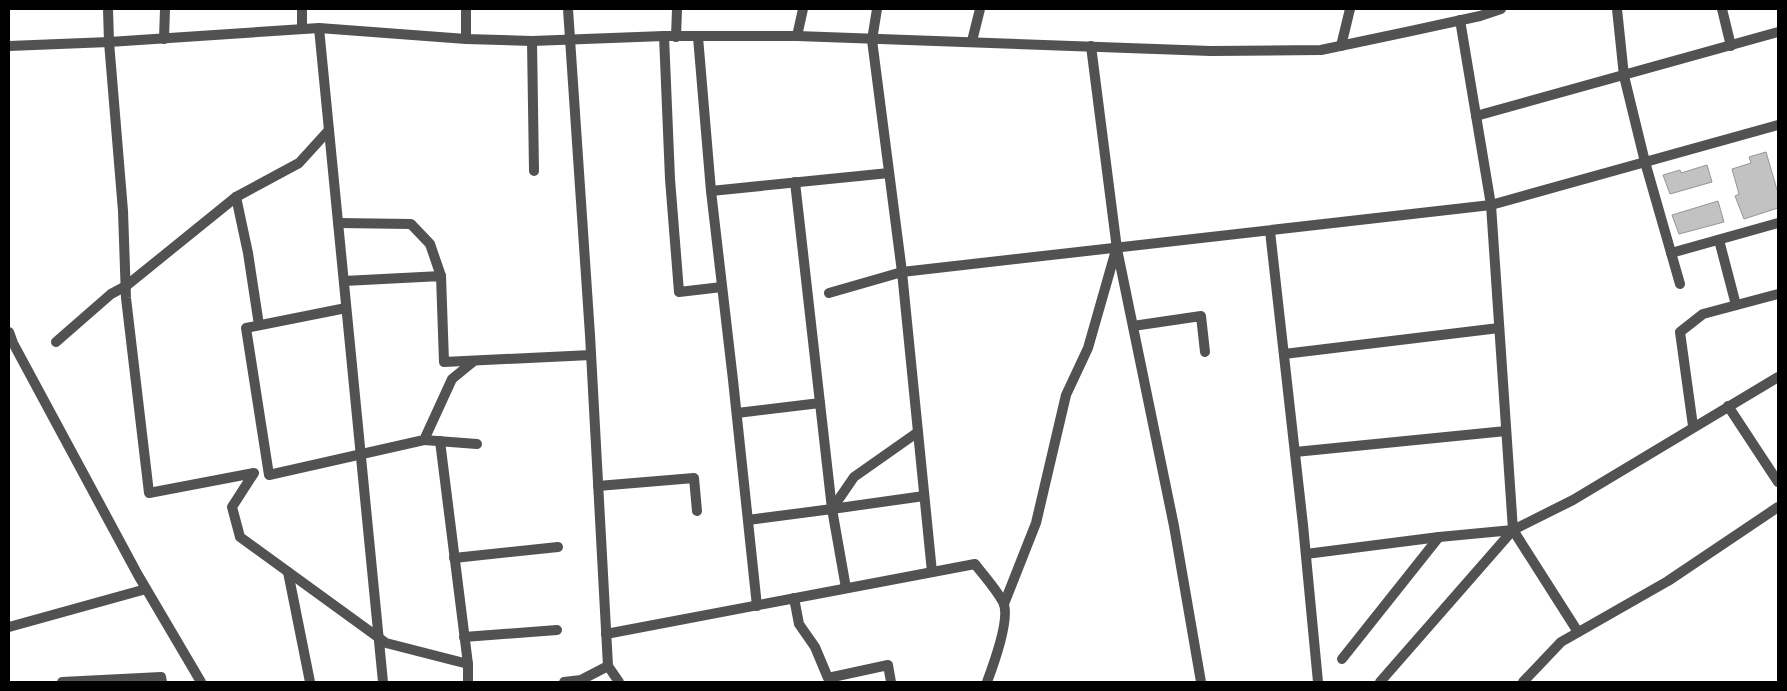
<svg xmlns="http://www.w3.org/2000/svg" width="1787" height="691" font-family="'Space Grotesk',sans-serif">
<rect width="100%" height="100%" fill="#fff"/>
<g fill="#c2c2c2" stroke="#969696">
<path d="M1766,152L1778,193V208L1744,219L1735,196L1739,194L1732,169L1751,163L1749,157Z"/>
<path d="M1707,165L1712,182L1670,194L1663,175L1680,170L1681,173Z"/>
<path d="M1718,201L1724,222L1679,234L1672,215Z"/>
</g>
<g fill="none" stroke-linecap="round" stroke-linejoin="round">
<g stroke="#525252" stroke-width="10">
<path d="M108,9L109,42L123,211L126,298L149,493L254,473L232,507L240,537L386,643L468,664V682"/>
<path d="M302,9V29"/>
<path d="M466,9V39"/>
<path d="M877,9L872,40L902,272L932,572"/>
<path d="M1617,9L1624,76L1645,162L1680,284"/>
<path d="M1722,9L1731,46"/>
<path d="M319,28L383,682"/>
<path d="M664,36L670,179L679,292L722,287"/>
<path d="M797,36L803,9"/>
<path d="M676,37L677,9"/>
<path d="M698,37L711,191L733,380L757,606"/>
<path d="M164,39L165,9"/>
<path d="M532,41L534,171"/>
<path d="M9,46L109,42L319,28L466,39L532,41L664,36H797L1211,51L1321,50L1411,31L1480,16L1501,9"/>
<path d="M1091,46L1117,249L1174,526L1201,682"/>
<path d="M1341,46L1350,9"/>
<path d="M1476,116L1778,32"/>
<path d="M711,191L889,173"/>
<path d="M236,197L248,253L259,325"/>
<path d="M338,223L411,224L430,244L441,276"/>
<path d="M1270,231L1303,525L1318,682"/>
<path d="M1719,240L1736,305"/>
<path d="M1671,253L1778,223"/>
<path d="M344,281L441,276L444,362L591,355"/>
<path d="M829,293L902,272L1491,205L1778,125"/>
<path d="M346,308L246,328L269,475L424,440L452,379L474,361"/>
<path d="M1133,326L1201,316L1205,352"/>
<path d="M9,332L13,343L138,575L201,682"/>
<path d="M56,342L111,294L126,286L236,197L299,163L329,130"/>
<path d="M1284,354L1499,328"/>
<path d="M820,403L832,509L846,588"/>
<path d="M1728,406L1778,482"/>
<path d="M737,413L820,403L795,182"/>
<path d="M1693,426L1680,332L1703,314L1778,294"/>
<path d="M424,440L477,444"/>
<path d="M440,441L468,664"/>
<path d="M1295,452L1506,431"/>
<path d="M598,486L694,478L697,511"/>
<path d="M832,509L924,496"/>
<path d="M748,520L832,509L854,477L918,432"/>
<path d="M1306,554L1439,537L1513,530"/>
<path d="M454,558L558,547"/>
<path d="M288,572L310,682"/>
<path d="M794,598L799,624L815,647L828,678L888,665L891,682"/>
<path d="M1004,604L1036,523L1066,395L1088,348L1116,250"/>
<path d="M9,627L146,589"/>
<path d="M1578,632L1513,530L1573,500L1778,377"/>
<path d="M606,634L975,564C984,576 996,589 1003,602C1011,617 993,666 987,682"/>
<path d="M464,637L557,630"/>
<path d="M1342,659L1439,537"/>
<path d="M608,666L619,682"/>
<path d="M62,682L161,677L162,682"/>
<path d="M564,682L581,680L608,666L590,335L568,9"/>
<path d="M1380,682L1513,530L1491,205L1460,20"/>
<path d="M1523,682L1561,642L1668,581L1778,507"/>
</g>
<path stroke="#525252" stroke-width="10" d="M972,41L980,9"/>
</g>
<rect width="1787" height="691" fill="none" stroke="#000000" stroke-width="20"/>
</svg>
